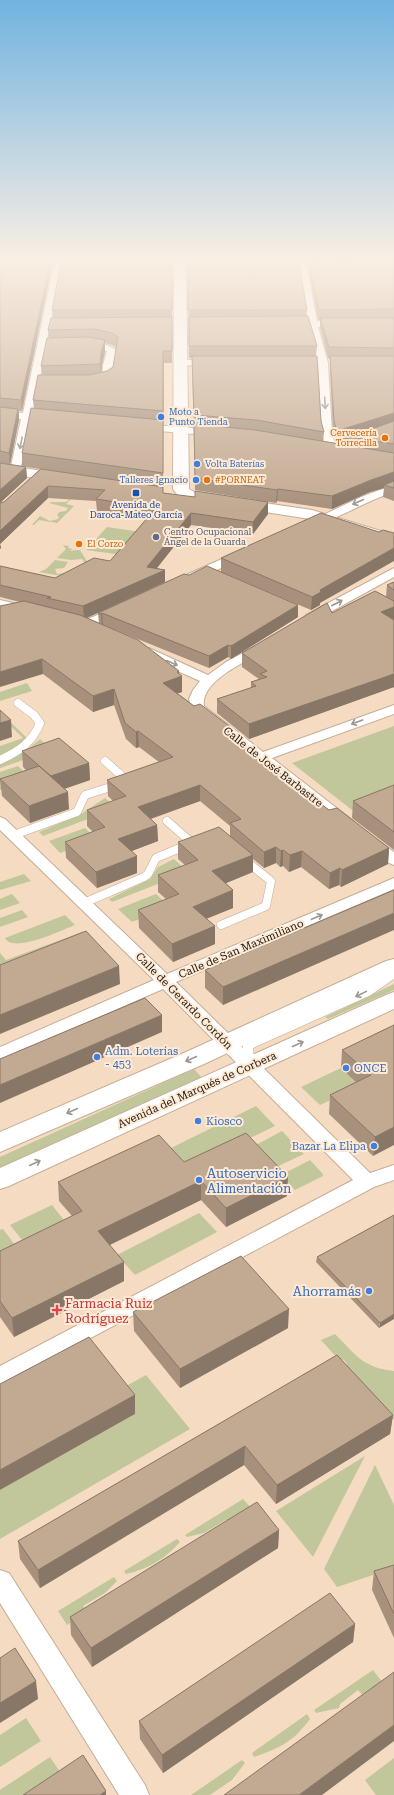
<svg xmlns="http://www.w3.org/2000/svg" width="394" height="1795" font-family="'Roboto Serif',serif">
<rect width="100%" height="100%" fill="#f5dbc2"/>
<g fill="#c2c79b">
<path d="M75,495L66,504L74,506L57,523L39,520L34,525H32L40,516L50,521L58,519L59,517L57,515L59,512L66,511L68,508L49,503L51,502H66L69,500L67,497Z"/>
<path d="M107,527L141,532L122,555L86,550Z"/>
<path d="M63,545L69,546L68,548L72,549L70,551L80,550L91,568L78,579L39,572L46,569L55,560L68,562L64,568L55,569L57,574L89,569L82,559L71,560L57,558L66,549Z"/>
<path d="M27,683L32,691L0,701V692Z"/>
<path d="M0,712L26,737L22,743L0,756V746L23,738L0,716Z"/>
<path d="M394,726V793L352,810L292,763Z"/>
<path d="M40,739L52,750L0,768V764L28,749Z"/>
<path d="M18,766L32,779L0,790V772Z"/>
<path d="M105,798L117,808L43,836L39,832L81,814Z"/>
<path d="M85,828L97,839L60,853L49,841Z"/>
<path d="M174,859L188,872L112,902L109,899L150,879L158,867Z"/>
<path d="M24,874L31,881L0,890V882Z"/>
<path d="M12,894L20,903L0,910V899Z"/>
<path d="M156,894L170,907L132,922L118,909Z"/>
<path d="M22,910L28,917L0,927V918Z"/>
<path d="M65,915L75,925C62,930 13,954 5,938Z"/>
<path d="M82,932L91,942L4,970L0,965V953L6,960Z"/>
<path d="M394,984V990L328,1019L325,1017Z"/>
<path d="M341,1068L368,1083L320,1105L301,1087Z"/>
<path d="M194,1069L203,1079L0,1171V1157Z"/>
<path d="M256,1106L275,1126L186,1169L169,1149Z"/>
<path d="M282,1131L304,1154L274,1168L254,1146Z"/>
<path d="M310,1160L323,1174V1176L295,1190L281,1175Z"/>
<path d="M52,1205L67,1224L26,1245L10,1225Z"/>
<path d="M199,1213L217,1232L135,1275L117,1255Z"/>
<path d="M3,1229L18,1249L0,1258V1230Z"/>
<path d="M335,1334C355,1354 363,1368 394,1371V1420L346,1368L347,1364L344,1360L338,1359L321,1340Z"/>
<path d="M146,1375L190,1429L0,1539V1490L135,1414L117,1391Z"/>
<path d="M365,1456L313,1557L276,1511Z"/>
<path d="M375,1465L394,1505V1568L337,1587L324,1569Z"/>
<path d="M243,1499L252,1509L230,1522L226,1520L204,1533L187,1537L185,1535Z"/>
<path d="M177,1539L180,1542C165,1559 148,1569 126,1574L124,1571Z"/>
<path d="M114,1577L117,1581L105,1593L83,1606L87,1612L67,1625L58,1611Z"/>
<path d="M373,1670L383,1683L364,1697L358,1690L340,1704L339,1708L316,1713L314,1710Z"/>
<path d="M307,1714L310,1719C293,1742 280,1748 254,1757L252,1753Z"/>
<path d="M26,1718L41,1741L0,1767V1735Z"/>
<path d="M50,1757L62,1775L33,1795H0V1790Z"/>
<path d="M394,1758V1795H376L365,1780Z"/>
<path d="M242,1760L245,1763L232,1780L210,1795H191Z"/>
</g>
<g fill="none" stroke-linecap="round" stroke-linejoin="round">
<g stroke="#c6ad95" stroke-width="9">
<g id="lane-far1">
<path d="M0,760C18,752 33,742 40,723L34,715L18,703"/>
<path d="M14,835L77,812L85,795L114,786L123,777L105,761"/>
<path d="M84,903L144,877L148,874L156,858L192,843L167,821"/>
<path d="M221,925L266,906L271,881L245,860"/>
</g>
</g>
<g stroke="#c6ad95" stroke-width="11">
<path id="lane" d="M249,1063L248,1046L252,1043L368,991L394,973"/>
</g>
<g stroke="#c6ad95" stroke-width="2">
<g id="street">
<path d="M55,260H61L62,262L33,414L50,415L55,418L50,421L31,420L20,471L15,474L10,471L21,419L0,417V411L23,413Z"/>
<path d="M299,260H305L306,262L317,321H341L345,324L341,327H318L328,363L332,433L335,445L394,425V431L335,452H327L326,450L322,433L318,363L309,327H290L286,324L290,321H308L298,262Z"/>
<path d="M83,343L104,344L117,350L113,365L112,379L106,384L96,386L91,383L93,381L102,378L103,365L107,351L80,348L78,346Z"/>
<path d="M181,360H214L219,363L214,366L178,365L176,363L178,361Z"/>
<path d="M141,424L216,430L221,433L216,436L137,429L136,427L137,425Z"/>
<path d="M394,486V492C365,501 340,519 310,526L304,523C308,518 316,518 321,516C345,505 368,492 394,486Z"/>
<path d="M240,551L246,555L244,557L196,580H188L186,577L188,574Z"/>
<path d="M394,568V577L314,621H306L304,618L306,615Z"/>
<path d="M0,600L30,607L32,610L30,613L26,614L0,608Z"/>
<path d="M118,606L122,607L124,610L122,613L89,628H81L79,625L81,622Z"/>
<path d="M261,643L266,644L267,647L266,650C247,661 200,681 204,706L263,752L394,705V714L272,758L352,820L355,823L352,826L347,828L342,826L192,711L189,699L193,690L200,681L139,654L138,651L139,648H149L208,675L226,662Z"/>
<path d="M0,817L5,819L167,974L394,878V889L176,982L370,1173L394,1165V1180L374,1187L8,1382L0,1385V1366L353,1180L163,989L0,1060V1047L154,980L0,830Z"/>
<path d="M372,838L377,840L394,852V865L389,863L367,846L364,843L367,840Z"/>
<path d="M0,1570L9,1573L145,1785L149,1795H119L0,1603Z"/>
</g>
</g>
<g stroke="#c6ad95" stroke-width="2">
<g id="secondary">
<path d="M180,259L186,262L189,489L198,494L201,497L198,500L193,502L179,497L173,489L174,262Z"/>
<path d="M0,465L65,474L70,475L72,478L70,481L65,482L0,473Z"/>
<path d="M238,499L312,510L394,535V545L310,519L233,507L230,504L233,501Z"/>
<path d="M394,959V975L204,1064L0,1152V1132L186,1052L386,961Z"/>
<path d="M394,992V1009L9,1186L0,1189V1168L386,995Z"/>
</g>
</g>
<g stroke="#c6ad95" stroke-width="2">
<g id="primary">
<path d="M0,259H91L97,262L91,265H0Z"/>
<path d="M143,259H217L223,262L217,265L139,264L137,262Z"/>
<path d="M269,259H394V265L265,264L263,262Z"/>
</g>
</g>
<use href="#lane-far1" stroke="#fff" stroke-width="8"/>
<use href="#lane" stroke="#fff" stroke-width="10"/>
<use href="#street" fill="#fff" fill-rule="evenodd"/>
<use href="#secondary" fill="#fff" fill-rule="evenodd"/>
<use href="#primary" fill="#fff" fill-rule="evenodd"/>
</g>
<g fill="#a7917d" fill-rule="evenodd">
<path d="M0,258H52V266L22,411H19V420L10,464L22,466V453L34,409L33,400L42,375L41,366L49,338L48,330L53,318L52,310L172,258V363H164L163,493L268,514L253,534L191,525L156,568L165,570V582L87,618L99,623L98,613L298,617L231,659L228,657L209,668L103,625L179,674L182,692L177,693L194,706L233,729V737L329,810L389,848L388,864L341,887L339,885L329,889L301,867L289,872L283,866L280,867L276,863L264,868L253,859V872L225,883L233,890V908L206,919L215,926V944L173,962L139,928L138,910L166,899L158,892V875L185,865L178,859V842L230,836V826L200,801L151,819L157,825L158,841L131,851L137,856V873L97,888L66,858L65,842L93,832L87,826V810L113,801L108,796L107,780L159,762L139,747L136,748L126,739L114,705L93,712L43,674L20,602L0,597V566L55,578L110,561L147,519L97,511L96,501L48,498L0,544L1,548L0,549V503L4,502L40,469L26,467L27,478L0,503ZM105,343L112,345L116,347L113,367L107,371L101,373L102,365L105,352Z"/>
<path d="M188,258L307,310L306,316L317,346L316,356L321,421L324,432L323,441L349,445V439L336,443L333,433L330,368V359L328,358L320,328V320H318L309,273V263H315L316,258H345V263L364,264L394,258V501L383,497L384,488L370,492L332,509L277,501L276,503L195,490L192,358H189Z"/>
<path d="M379,532L320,603V605L311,610L221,572V558Z"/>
<path d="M394,582V687L249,739L217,713V699L251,688V682L259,679L242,667V653L332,613L386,597L387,585Z"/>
<path d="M22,751L89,763L90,780L64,789L69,809L30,823L2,796L0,779L26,770L23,767Z"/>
<path d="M394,785V850L352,818L353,801Z"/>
<path d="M394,890L223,1005L205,988V970Z"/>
<path d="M394,1025L373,1156L329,1114L330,1095L356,1082L341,1068L342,1050Z"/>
<path d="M184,1162L287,1196L226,1227L201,1200L110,1245L124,1281L14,1337L0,1317V1251L72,1216L59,1201L58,1182Z"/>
<path d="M394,1215L379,1328L316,1262L317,1257Z"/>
<path d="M133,1312L288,1328L180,1388L134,1331Z"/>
<path d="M337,1355L393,1415L390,1434L276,1504L244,1465L40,1588L20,1559L18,1541Z"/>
<path d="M279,1530L278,1548L92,1667L71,1635L70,1617Z"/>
<path d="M394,1565V1638L372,1590L374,1571Z"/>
<path d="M355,1624L353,1642L163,1773L140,1739L139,1721Z"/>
</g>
<g fill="#887666">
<path d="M51,258H52V266L22,411L21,400Z"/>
<path d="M344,258H345V266L343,260Z"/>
<path d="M105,340V352L102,365L101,377L100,364L101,352Z"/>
<path d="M18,409L19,420L10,465L9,453Z"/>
<path d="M394,413V424L350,437L349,439L336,443L337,431Z"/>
<path d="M26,467L27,478L0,503V490Z"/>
<path d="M394,472V485H384V488L370,492L332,509V496L371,480Z"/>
<path d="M48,486V498L0,544L1,548L0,549V531Z"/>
<path d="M278,489L277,501L276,503L277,490Z"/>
<path d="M268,502V514L253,534V522Z"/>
<path d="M191,513V525L150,577L165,570V582L84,619L83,606L147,567Z"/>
<path d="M394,548V561L320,603V605L311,610L312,597L320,590Z"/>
<path d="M298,605V617L231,659V646Z"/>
<path d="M394,607V620L381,612Z"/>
<path d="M102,613L103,625L102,626L101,614Z"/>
<path d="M228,645V657L209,668V656Z"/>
<path d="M42,659L43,674L0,687V672Z"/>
<path d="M179,671V677L182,676V692L164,698L163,683L177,672Z"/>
<path d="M394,674V687L249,739V724Z"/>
<path d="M114,689V705L93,712V696Z"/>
<path d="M11,720L12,737L0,741V723Z"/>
<path d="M233,729V744L226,732Z"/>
<path d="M138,731L139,747L136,748V732Z"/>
<path d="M89,763L90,780L52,793L51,776Z"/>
<path d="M200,785V801L138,823V807Z"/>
<path d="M68,792L69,809L30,823L29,806Z"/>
<path d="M157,825L158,841L119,856L118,839Z"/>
<path d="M276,847V863L264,868V852Z"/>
<path d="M389,848L388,864L341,887L342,870Z"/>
<path d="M283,850V866L280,867L281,851Z"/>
<path d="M302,851L301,867L289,872L290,855Z"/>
<path d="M253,855V872L212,889V871Z"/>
<path d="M137,856V873L97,888L96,872Z"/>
<path d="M340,868L339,885L329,889L330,873Z"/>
<path d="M233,890V908L193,924V907Z"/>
<path d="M394,913V930L223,1005V987Z"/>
<path d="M215,926V944L173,962L172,944Z"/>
<path d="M119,966L120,984L0,1034V1015Z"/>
<path d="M162,1015V1032L0,1103V1085Z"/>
<path d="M394,1127V1145L373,1156L375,1137Z"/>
<path d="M288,1177L287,1196L226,1227V1208Z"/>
<path d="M201,1181V1200L99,1250L98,1231Z"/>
<path d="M124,1262V1281L14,1337L12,1318Z"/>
<path d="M289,1309L288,1328L180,1388V1369Z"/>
<path d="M394,1314V1319L379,1328L380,1323Z"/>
<path d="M135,1395V1414L0,1490V1470Z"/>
<path d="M393,1415L390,1434L276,1504L277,1485Z"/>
<path d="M245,1446L244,1465L40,1588L38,1570Z"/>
<path d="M279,1530L278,1548L92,1667L91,1648Z"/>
<path d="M355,1624L353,1642L163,1773L162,1755Z"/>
<path d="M36,1681L38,1699L0,1723V1703Z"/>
<path d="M394,1725V1741L322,1795H299Z"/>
<path d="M106,1791V1795H100Z"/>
</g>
<g fill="#c2a991" stroke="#887666">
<path d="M0,258H51L21,400L0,398Z"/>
<path d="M62,258H172V310H52Z"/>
<path d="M188,258H298L307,310H188Z"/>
<path d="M317,258H344L343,260L345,263L364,264L374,258H394V309L319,310L309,263H317L318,259Z"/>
<path d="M308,316L317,346H189V317Z"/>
<path d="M172,317V351H163V411L33,400L38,375H89L107,371L113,367L118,337L112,333L94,329L48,330L51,318Z"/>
<path d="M320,318H394V348L329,347Z"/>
<path d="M88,337L105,340L101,352L100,364L41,366L47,338Z"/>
<path d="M192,356H317L321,421L324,432L256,420L194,415Z"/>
<path d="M330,356H394V413L337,431L334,421Z"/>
<path d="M0,407L18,409L9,453L0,451Z"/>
<path d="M31,408L163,420V473L22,453Z"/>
<path d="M394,421V444L350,437Z"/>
<path d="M194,424L255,430L394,453V472L371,480L332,496L278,489L277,490L195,478Z"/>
<path d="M0,463L26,467L0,490Z"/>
<path d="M41,469L163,487V493L195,497V491L268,502L253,522L191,513L147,567L165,570L83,606L47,598L51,597L0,585V566L55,578L94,558L110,561L156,508L96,499L105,490L48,486L0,531V503L4,502Z"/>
<path d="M394,481V488L384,485Z"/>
<path d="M321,513L379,532L383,530L394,533V548L320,590L321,592L312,597L221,558Z"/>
<path d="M207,566L298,605L231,646L228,645L209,656L102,613L101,614L98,613L184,574L189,575Z"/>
<path d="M394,582V590L387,585Z"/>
<path d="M375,591L394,601V607L381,612L394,620V674L249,724L217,699L256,686L251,682L267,677L260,674L267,671L242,653L327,603L332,613Z"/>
<path d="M24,601L80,615L138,640L179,671L177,672L182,676L163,683L194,706L200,704L233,729L226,732L329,810L337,808L389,848L342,870L340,868L330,873L302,851L290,855L283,850L281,851L276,847L264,852L230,823L241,819L200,785L138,807L157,825L118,839L137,856L96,872L65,842L105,827L87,810L126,796L107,780L173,757L138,731L136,732L125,723L114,689L93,696L42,659L0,672V606Z"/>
<path d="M0,710L11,720L0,723Z"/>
<path d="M59,738L89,763L51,776L22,751Z"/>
<path d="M39,766L68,792L29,806L0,779Z"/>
<path d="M394,785V832L353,801Z"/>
<path d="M219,827L253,855L212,871L233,890L193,907L215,926L172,944L138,910L179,894L158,875L198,860L178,842Z"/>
<path d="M394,890V913L223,987L205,970Z"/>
<path d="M86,931L119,966L0,1015V965Z"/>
<path d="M145,998L162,1015L0,1085V1059Z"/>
<path d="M394,1025V1127L375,1137L330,1095L371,1075L342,1050Z"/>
<path d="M246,1133L288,1177L226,1208L201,1181L98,1231L124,1262L12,1318L0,1301V1251L82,1211L58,1182L159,1135L184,1162Z"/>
<path d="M394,1215V1314L380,1323L317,1257Z"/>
<path d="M241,1256L289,1309L180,1369L133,1312Z"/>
<path d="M89,1337L135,1395L0,1470V1384Z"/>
<path d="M337,1355L393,1415L277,1485L245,1446L38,1570L18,1541Z"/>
<path d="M257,1502L279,1530L91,1648L70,1617Z"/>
<path d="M394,1565V1614L374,1571Z"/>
<path d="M330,1593L355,1624L162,1755L139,1721Z"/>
<path d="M15,1648L36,1681L0,1703V1658Z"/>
<path d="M394,1672V1725L299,1795H224Z"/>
<path d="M83,1755L106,1791L100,1795H23Z"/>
</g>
<defs><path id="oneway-shaft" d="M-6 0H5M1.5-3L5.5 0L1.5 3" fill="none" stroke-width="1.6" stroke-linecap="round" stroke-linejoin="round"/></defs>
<g stroke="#9b9793">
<use href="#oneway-shaft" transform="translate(325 403) rotate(87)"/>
<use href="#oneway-shaft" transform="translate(21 443) rotate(101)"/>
<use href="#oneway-shaft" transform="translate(358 502) rotate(156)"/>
<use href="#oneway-shaft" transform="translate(337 603) rotate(-27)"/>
<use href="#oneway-shaft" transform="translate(172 663) rotate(24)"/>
<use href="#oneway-shaft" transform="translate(357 722) rotate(160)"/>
<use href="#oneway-shaft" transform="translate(317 917) rotate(-23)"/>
<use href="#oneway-shaft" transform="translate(361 994) rotate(154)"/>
<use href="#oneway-shaft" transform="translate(298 1044) rotate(-24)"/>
<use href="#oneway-shaft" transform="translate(191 1059) rotate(156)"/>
<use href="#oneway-shaft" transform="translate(72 1111) rotate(156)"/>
<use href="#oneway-shaft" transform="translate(35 1163) rotate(-25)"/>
</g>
<linearGradient id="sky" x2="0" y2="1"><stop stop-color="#71b3e0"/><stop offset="0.51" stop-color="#faefe4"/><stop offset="1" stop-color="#faefe4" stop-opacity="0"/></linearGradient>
<rect width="394" height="510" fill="url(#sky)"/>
<g fill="#3f7fe0" stroke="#feead5" stroke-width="1.5">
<circle cx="161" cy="417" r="4"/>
<circle cx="197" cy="464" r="4"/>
<circle cx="196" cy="480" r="4"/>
<circle cx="97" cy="1057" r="4"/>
<circle cx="346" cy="1068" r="4"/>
<circle cx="198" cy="1121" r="4"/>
<circle cx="374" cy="1146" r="4"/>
<circle cx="199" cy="1180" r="4"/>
<circle cx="369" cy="1291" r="4"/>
</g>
<g fill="#e8710a" stroke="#feead5" stroke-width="1.5">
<circle cx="385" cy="438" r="4"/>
<circle cx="207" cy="480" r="4"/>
<circle cx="79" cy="544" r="4"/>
</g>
<rect fill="#1a4fb4" stroke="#feead5" stroke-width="1.5" x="132" y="489" width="8" height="8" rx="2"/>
<circle fill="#5c6f8a" stroke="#feead5" stroke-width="1.5" cx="156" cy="537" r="4"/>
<path fill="#e0444e" stroke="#feead5" stroke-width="1.5" d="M55 1304h4v4h4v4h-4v4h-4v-4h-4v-4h4z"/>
<g text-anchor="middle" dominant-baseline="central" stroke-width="4" stroke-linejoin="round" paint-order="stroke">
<g font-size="9" fill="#366cbe" stroke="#feead5" text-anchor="start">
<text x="169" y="412">Moto a<tspan x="169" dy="10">Punto Tienda</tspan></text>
<text x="205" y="464">Volta Baterías</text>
<text x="188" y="480" text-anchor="end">Talleres Ignacio</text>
</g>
<g font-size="9" fill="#c56008" stroke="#feead5" text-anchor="start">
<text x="377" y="433" text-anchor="end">Cervecería<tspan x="377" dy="10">Torrecilla</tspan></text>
<text x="215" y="480">#PORNEAT</text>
<text x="87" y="544">El Corzo</text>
</g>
<g font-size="9" fill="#164399" stroke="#feead5">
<text x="136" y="505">Avenida de<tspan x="136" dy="10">Daroca-Mateo García</tspan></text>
</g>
<g font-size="9" fill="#4e5e75" stroke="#feead5" text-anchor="start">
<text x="164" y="532">Centro Ocupacional<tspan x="164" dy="10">Ángel de la Guarda</tspan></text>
</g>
<g font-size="11" fill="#21180f" stroke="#feead5">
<text transform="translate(273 767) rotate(38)">Calle de José Barbastre</text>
<text transform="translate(241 949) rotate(-23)">Calle de San Maximiliano</text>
<text transform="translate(184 1001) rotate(45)">Calle de Gerardo Cordón</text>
<text transform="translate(197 1090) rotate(-24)">Avenida del Marqués de Corbera</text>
</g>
<g font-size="11" fill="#366cbe" stroke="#feead5" text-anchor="start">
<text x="105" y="1051">Adm. Loterías<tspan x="105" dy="13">- 453</tspan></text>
<text x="354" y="1068">ONCE</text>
<text x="206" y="1121">Kiosco</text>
<text x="366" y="1146" text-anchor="end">Bazar La Elipa</text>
</g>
<g font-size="13" fill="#366cbe" stroke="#feead5" text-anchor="start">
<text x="207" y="1173">Autoservicio<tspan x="207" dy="15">Alimentación</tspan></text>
<text x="361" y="1291" text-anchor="end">Ahorramás</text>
</g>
<g font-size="13" fill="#be3a42" stroke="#feead5" text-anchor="start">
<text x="65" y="1303">Farmacia Ruiz<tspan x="65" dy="15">Rodríguez</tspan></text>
</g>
</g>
</svg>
